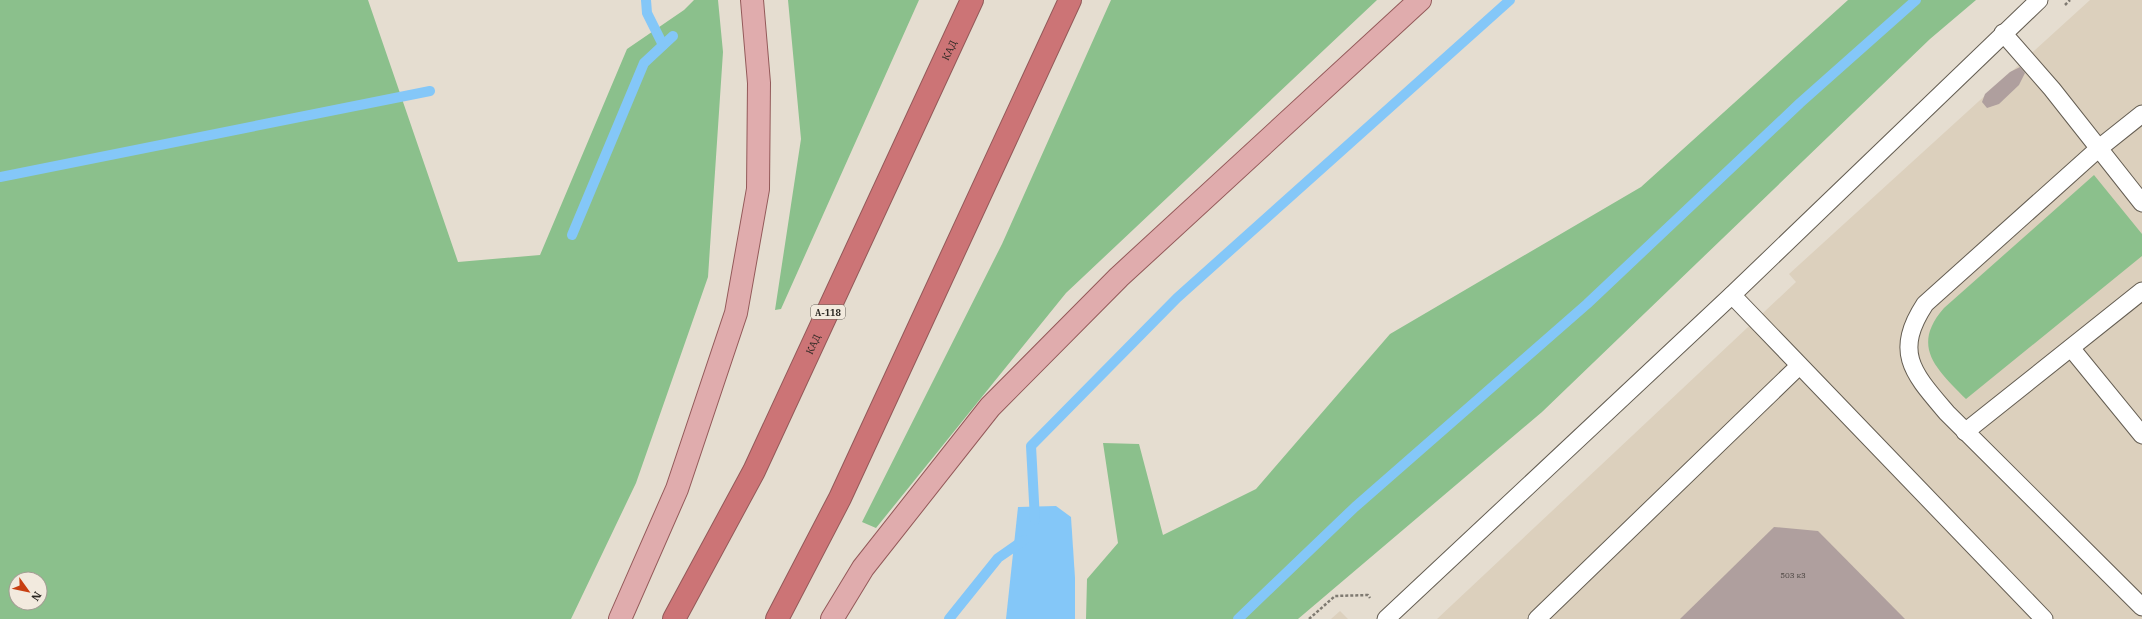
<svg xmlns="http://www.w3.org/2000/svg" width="2142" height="619" font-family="'IBM Plex Serif',serif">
<rect width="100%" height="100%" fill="#e5ddd0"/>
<g fill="#dcd0bd">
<path d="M2090,0H2142V619H1437L1796,282L1789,274Z"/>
<path d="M1340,611L1348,619H1331Z"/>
</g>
<g fill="#8bc08c" fill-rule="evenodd">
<path d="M0,0H368L458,262L540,255L627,49L684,10L694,0H718L723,52L708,277L636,483L571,619H0ZM16,579H40V603H16Z"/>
<path d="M788,0H919L781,309L775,310L801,139Z"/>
<path d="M1111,0H1377L1066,293L876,528L862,522L1002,244Z"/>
<path d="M1848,0H1976L1930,39L1542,412L1298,619H1086L1087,579L1118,543L1103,443L1139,444L1163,535L1256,489L1390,334L1641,187Z"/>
<path d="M2094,175L2142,234V256L1966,399C1937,369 1910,347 1944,308Z"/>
</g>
<path fill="#84c7f8" d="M1056,506L1071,517L1075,578V619H1006L1018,507Z"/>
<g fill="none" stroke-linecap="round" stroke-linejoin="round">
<g stroke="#84c7f8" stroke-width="10">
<path d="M646,0L647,13L663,45"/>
<path d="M0,177L430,91"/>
<path d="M572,235L644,63L673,36"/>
<path d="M1035,520L1031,446L1177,298L1510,0"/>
<path d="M949,619L998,558L1024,540"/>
<path d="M1238,619L1355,507L1587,304L1800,103L1916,0"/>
</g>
</g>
<g fill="#af9f9e">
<path d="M2020,67L2025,73L2019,85L1999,104L1987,108L1982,102L1985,94L2010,72Z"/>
<path d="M1774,527L1818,531L1905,619H1680Z"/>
</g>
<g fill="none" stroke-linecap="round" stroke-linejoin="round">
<g stroke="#645d52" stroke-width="19">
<g id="lane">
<path d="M2003,33L2052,89L2142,203"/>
<path d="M2142,114L2098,149L1925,304C1893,353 1913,373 1947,413L2142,607"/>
<path d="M1732,295L2044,619"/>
<path d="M2071,348L2142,435"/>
<path d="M1965,432L2142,291"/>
<path d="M1386,619L1732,295L2039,0"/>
<path d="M1537,619L1799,366"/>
</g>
</g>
<g stroke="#935959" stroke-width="24">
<g id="primary">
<path d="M620,619L677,489L736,313L758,189L759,83L752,0"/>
<path d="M832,619L863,568L990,407L1119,277L1420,0"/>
</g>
</g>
<g stroke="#935959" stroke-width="24">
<g id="highway">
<path id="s1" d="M674,619L754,471L972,0"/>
<path d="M777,619L840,498L1070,0"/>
</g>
</g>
<g stroke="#7f7a71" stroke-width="2.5" stroke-dasharray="3 2" stroke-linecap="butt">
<path d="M2065,5L2070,0"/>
<path d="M1309,619L1335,596L1368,595L1370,598"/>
</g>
<use href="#lane" stroke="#fff" stroke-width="17"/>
<use href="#primary" stroke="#e0acad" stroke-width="22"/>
<use href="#highway" stroke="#cc7476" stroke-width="22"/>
</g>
<g text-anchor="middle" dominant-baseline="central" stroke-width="3" stroke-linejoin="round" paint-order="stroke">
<g font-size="8" fill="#4b4541">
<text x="1793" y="575">503 к3</text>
</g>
<rect fill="#f2eade" stroke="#66625a" stroke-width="1" x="811" y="305" width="34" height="14" rx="3"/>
<g font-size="9" font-weight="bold" fill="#2a2722">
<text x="828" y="312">А-118</text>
</g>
<g font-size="10" fill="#2a2722" stroke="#f2eade">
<text stroke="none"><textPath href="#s1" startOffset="632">КАД</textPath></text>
<text stroke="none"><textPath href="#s1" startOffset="308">КАД</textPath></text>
</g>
</g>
<g transform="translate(28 591) rotate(123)"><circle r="19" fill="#f2eade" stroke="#a29c93"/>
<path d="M0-3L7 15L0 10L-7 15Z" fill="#c83f12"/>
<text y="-6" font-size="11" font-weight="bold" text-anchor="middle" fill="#2a2722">N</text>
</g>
</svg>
